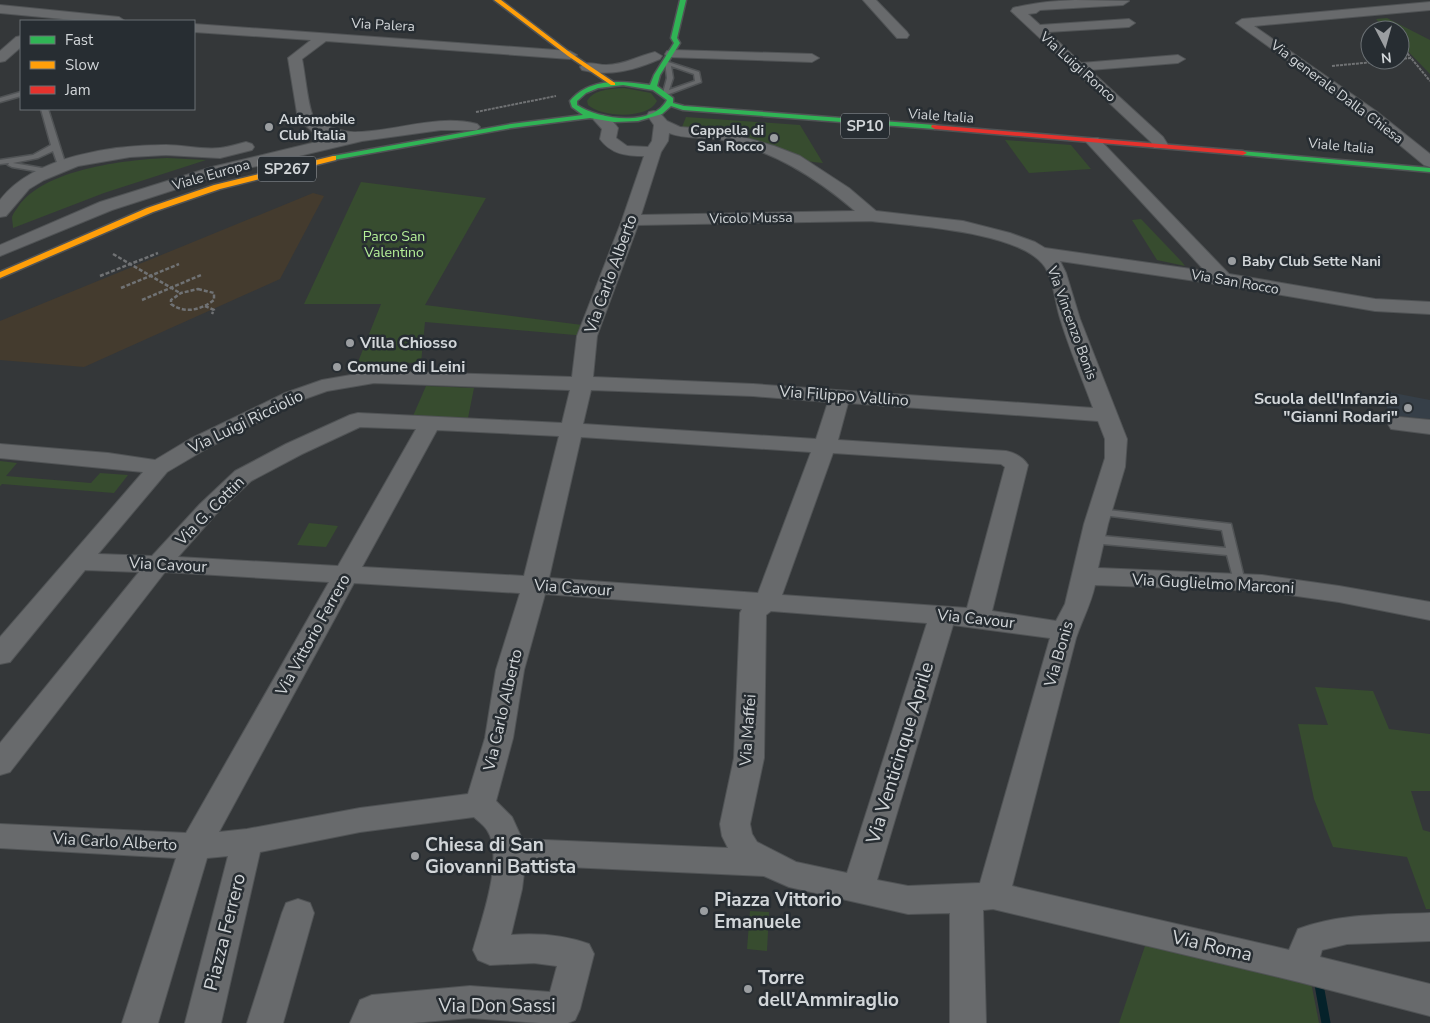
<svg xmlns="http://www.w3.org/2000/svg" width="1430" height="1023" font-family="'Nunito Sans',sans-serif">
<rect width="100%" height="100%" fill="#343739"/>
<path fill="#443b2e" d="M313,193L324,196L280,279L84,367L0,360V321Z"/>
<path fill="#363f48" d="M1383,391L1430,400V419L1389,415Z"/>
<g fill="#374c2f">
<path d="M1387,18L1430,40V74L1400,43V30H1387L1376,19Z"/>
<path d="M624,88L651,93L657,101C648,120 601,117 588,105L587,101C594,89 611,89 624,88Z"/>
<path d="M686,117L800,125L823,163C795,162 769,145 742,137C723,132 701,130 682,127Z"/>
<path d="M1005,140L1071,145L1091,169L1029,173Z"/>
<path d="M167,158L206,160L104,193L13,228C13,225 12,220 12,217C13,213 16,210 18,207C44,169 124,160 167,158Z"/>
<path d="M361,182L486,198L425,305L590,326L587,336L425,322L421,363L358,362L381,304H304Z"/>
<path d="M1141,219L1182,262L1185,266L1157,260L1132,220Z"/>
<path d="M426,386L474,388L468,418L413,416Z"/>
<path d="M0,461L17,463L6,476L91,483L100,473L128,475L114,493L2,484L0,486Z"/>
<path d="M309,523L338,526L326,547L297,545Z"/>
<path d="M1315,687L1373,691L1389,729L1430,734V791H1411L1423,830L1430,832V909H1426L1407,857L1333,847L1314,799L1298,724L1328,725Z"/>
<path d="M750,911L769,912L767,951L747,949Z"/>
<path d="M1147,940L1310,977L1319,1023H1119Z"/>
</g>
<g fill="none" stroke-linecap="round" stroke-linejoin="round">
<path stroke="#05222a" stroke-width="9" d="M1318,979L1326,1023"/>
<g stroke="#505355" stroke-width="3">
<g id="lane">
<path d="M665,61L699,72L701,82L669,94L663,93L667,78ZM671,66L694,74L695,81L669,90L673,78Z"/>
<path d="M21,92V96L0,102V98Z"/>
<path d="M41,109H48L66,166L65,168H59L53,151L38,158L13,163L53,170V174L12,167L8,165L9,163L0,164V160L33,155L51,145Z"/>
<path d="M1099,509L1231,524L1245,582L1239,586L1235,585L1227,555L1092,543L1086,539L1092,535L1226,548L1222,530L1095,514L1093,512Z"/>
</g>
</g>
<g stroke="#505355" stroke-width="2">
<g id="street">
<path d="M863,0H876L907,32L909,35L907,38H897Z"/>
<path d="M1075,0L1129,1L1123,5L1040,10L1036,13L1028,14L1040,25L1129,19L1135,23L1129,27L1048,32L1081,63L1178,55L1185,59L1178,63L1090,70L1163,137L1168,145L1166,148H1154L1151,142L1011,11L1013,8C1033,3 1053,1 1075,0Z"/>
<path d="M1430,2V10L1254,26L1376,111L1430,154V167L1424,165L1366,117L1236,23L1242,19Z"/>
<path d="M0,5L119,17L125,21H84L0,13Z"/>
<path d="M194,24L570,51L577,55L570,59L326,41L302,59C305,73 308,106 313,116C317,126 349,133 358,132C398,131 437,114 477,124L480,127L477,130H441L362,141L223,174L112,210L0,256V245L100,202L212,167L337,137L313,132L298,119L288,58L311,40L194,32Z"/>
<path d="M21,36V47L5,61L0,62V51L16,37Z"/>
<path d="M672,50L812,54L819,58L812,62L667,57L665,54L667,51Z"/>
<path d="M655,52L662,56L660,59C635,70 609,77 582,70L580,67C586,60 597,65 606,65C624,65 638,56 655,52Z"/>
<path d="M654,111L659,112L667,121L680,127L719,130L774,146L800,156L849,188L876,211L963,221L1010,233L1035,242L1045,248L1205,271L1088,144L1085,141L1088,138H1098L1229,274L1375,299L1430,302V314L1375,311L1223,285L1060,261L1066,273L1080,319L1127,439L1125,467L1108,524L1098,568L1262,575L1339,586L1430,602V620L1339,602L1262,591L1095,585C1091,604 1082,620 1076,638L1012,886L1289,950L1298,929C1342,913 1384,915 1430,913V941L1347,944L1322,950L1320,957L1430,984V1016L1299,982L993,909L983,910L986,1023H950V913L908,914L789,887L764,876L525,865L522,889L511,935C537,933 564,935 589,944L594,954L580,1009L575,1020L568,1023H540L470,1018L412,1023H350L360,1000L372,995L470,986L550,992L557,966L534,963L490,965L478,960L473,950C481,921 505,857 487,830C484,825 478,821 474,817L360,832L260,852L221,1023H185L228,856L207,858L158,1023H122L176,858L0,848V824L186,833L329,582L165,572L10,772L0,775V743L139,572L85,570L10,662L0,664V637L143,472L0,458V444L108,453L155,460L190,439L285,393L322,380L374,371L572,377L577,336L622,220L644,156C626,156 611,154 600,139L602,129L593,119L596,116C606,113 612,120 618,128L616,138L627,146L648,147L652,141L654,125L647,115L649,112ZM669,133C684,139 702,137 718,139C772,150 814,176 855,211L641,215L661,152L668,141ZM871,221C912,226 1021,231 1045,267C1054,281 1055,302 1060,318C1069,348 1082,378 1093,408L753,384L593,377L597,336L638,225ZM374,383L570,390L562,423L358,413L350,415L286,444L235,471L200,504L152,556L98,554L167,472L206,449L299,401L327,391ZM591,390L753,396L828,402L816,439L583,424ZM848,403L1098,421L1105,439V458L1084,524L1065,604L1056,621L992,611L1028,465C1023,457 1015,453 1006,451L838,440ZM360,427L416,429L338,566L178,557L216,514L251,481L302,454ZM437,430L559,436L524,576L362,567ZM581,437L811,452L758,593L549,578ZM833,453L1001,464L1005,467L967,608L782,595ZM354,583L520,593L496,670L485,738L468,794L360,808L247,829L219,832ZM545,594L742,609L740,613L734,758L720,824L722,836L728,848L522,839L512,817L496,801L513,738L524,670ZM771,611L927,623L847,873L796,862L757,842L752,834L750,824L764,758L766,615ZM953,625L1050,638L980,883L908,886L877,880Z"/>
<path d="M246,142L252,144L254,147L252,150L220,158L166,155L130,157L78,166L44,180L29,189L6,216L0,217V200C34,156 113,145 166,145C184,145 202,150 220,148C229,147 237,144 246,142Z"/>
<path d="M1399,417L1430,420V434L1391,429L1388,424L1391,419Z"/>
<path d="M298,899L310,903L314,913L283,1023H247L282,913L286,903Z"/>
</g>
</g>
<g stroke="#505355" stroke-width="3">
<g id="fast">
<path d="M680,0H686L677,38L680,43L660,75L657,86L673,98V103L684,106L935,125L939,127L935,129L683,110L671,106L662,114L638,121L614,122L590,118L511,128L333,160L329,158L333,156L511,124L583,115L572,107L570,101C590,77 622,81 650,85L654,75L674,43L671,38ZM623,85L653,90L667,100C653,127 599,120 577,105V101L586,93L598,88Z"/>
<path d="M1240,151L1430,168V172L1243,155L1239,153Z"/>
</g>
</g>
<g stroke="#505355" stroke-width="3">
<g id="slow">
<path d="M494,0H501L572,54L615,83V85H611L568,56Z"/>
<path d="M333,156H336V160L220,189L153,212L0,278V272L147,208L214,185Z"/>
</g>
</g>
<g stroke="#505355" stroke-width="3">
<path id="jam" d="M932,125L1243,151L1247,153L1243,155L935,129L931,127Z"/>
</g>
<g stroke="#707274" stroke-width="2" stroke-dasharray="3 1" stroke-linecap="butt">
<path d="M1400,44L1411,58"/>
<path d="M1400,59L1411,58L1430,81"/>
<path d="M1332,66L1394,60"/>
<path d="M476,112L556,96"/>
</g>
<g stroke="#707274" stroke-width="2.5" stroke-dasharray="4 2" stroke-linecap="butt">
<path d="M113,254L180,293"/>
<path d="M100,276L158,253"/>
<path d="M121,288L179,264"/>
<path d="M198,289L214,293V300C201,310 185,314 171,304V300L181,293Z"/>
<path d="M142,300L201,275"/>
<path d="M205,306L214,310L212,314"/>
</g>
<use href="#lane" fill="#686a6c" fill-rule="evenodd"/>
<use href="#street" fill="#686a6c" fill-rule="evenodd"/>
<use href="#fast" fill="#30b455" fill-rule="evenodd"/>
<use href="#slow" fill="#ff9f0a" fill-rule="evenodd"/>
<use href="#jam" fill="#e5322d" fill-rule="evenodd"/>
</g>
<g fill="#9b9ea1" stroke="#272d32" stroke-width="2">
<circle cx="269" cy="127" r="5"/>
<circle cx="774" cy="138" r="5"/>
<circle cx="1232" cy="261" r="5"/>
<circle cx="350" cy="343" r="5"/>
<circle cx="337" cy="367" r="5"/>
<circle cx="1408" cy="408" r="5"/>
<circle cx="415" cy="856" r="5"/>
<circle cx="704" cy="911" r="5"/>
<circle cx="748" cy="989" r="5"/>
</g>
<g text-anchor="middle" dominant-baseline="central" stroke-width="5" stroke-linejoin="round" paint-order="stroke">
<g font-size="14" fill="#d2d6d9" stroke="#272d32">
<text transform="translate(383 25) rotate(3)">Via Palera</text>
<text transform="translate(1078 67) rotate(42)">Via Luigi Ronco</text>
<text transform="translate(1337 92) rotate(37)">Via generale Dalla Chiesa</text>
<text transform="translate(941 116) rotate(4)">Viale Italia</text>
<text transform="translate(1341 146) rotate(5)">Viale Italia</text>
<text transform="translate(211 175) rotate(-16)">Viale Europa</text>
<text transform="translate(751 218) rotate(-1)">Vicolo Mussa</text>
<text transform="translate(1235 282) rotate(10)">Via San Rocco</text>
<text transform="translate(1072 323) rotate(70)">Via Vincenzo Bonis</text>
</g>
<g font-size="14" font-weight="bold" fill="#d2d6d9" stroke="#272d32" text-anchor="start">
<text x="279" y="119">Automobile<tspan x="279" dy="16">Club Italia</tspan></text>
<text x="764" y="130" text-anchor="end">Cappella di<tspan x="764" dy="16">San Rocco</tspan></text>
<text x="1242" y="261">Baby Club Sette Nani</text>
</g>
<g font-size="14" fill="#b5f098" stroke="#272d32">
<text x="394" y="236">Parco San<tspan x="394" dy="16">Valentino</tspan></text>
</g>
<g fill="#272d32" stroke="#9fa3a7" stroke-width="1">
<rect x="841" y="113.5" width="48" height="25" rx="4"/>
<rect x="258" y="156.5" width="58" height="25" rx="4"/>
</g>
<g font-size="15" font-weight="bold" fill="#d2d6d9">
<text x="865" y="126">SP10</text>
<text x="287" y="169">SP267</text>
</g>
<g font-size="16" fill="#d2d6d9" stroke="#272d32">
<text transform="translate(611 274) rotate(-70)">Via Carlo Alberto</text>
<text transform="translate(844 396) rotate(4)">Via Filippo Vallino</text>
<text transform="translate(246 422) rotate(-26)">Via Luigi Ricciolio</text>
<text transform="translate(210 511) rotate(-45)">Via G. Cottin</text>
<text transform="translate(168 565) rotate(3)">Via Cavour</text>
<text transform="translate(1213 584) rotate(3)">Via Guglielmo Marconi</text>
<text transform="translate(573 588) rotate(4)">Via Cavour</text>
<text transform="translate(976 619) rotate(6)">Via Cavour</text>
<text transform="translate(313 635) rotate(-61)">Via Vittorio Ferrero</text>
<text transform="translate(1059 654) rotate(-74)">Via Bonis</text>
<text transform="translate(503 710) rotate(-77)">Via Carlo Alberto</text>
<text transform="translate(748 730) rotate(-86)">Via Maffei</text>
<text transform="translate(115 842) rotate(3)">Via Carlo Alberto</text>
</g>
<g font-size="16" font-weight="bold" fill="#d2d6d9" stroke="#272d32" text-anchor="start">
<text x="360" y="343">Villa Chiosso</text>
<text x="347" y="367">Comune di Leini</text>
<text x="1398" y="399" text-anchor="end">Scuola dell'Infanzia<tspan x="1398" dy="18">"Gianni Rodari"</tspan></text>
</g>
<g font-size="19" fill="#d2d6d9" stroke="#272d32">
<text transform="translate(900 753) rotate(-73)">Via Venticinque Aprile</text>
<text transform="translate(225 932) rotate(-76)">Piazza Ferrero</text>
<text transform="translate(1212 946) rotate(13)">Via Roma</text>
<text x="497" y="1006">Via Don Sassi</text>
</g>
<g font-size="19" font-weight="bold" fill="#d2d6d9" stroke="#272d32" text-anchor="start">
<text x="425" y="845">Chiesa di San<tspan x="425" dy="22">Giovanni Battista</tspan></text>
<text x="714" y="900">Piazza Vittorio<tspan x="714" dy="22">Emanuele</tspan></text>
<text x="758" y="978">Torre<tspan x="758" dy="22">dell'Ammiraglio</tspan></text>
</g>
</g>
<rect x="20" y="20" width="175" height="90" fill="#272d32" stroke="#6b7175"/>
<rect x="30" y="36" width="25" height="8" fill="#30b455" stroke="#6b7175"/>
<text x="65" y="45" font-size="15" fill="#d2d6d9">Fast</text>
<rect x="30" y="61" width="25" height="8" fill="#ff9f0a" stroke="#6b7175"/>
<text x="65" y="70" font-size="15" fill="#d2d6d9">Slow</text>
<rect x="30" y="86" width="25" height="8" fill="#e5322d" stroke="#6b7175"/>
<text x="65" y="95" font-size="15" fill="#d2d6d9">Jam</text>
<g transform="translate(1385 45) rotate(174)"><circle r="24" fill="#272d32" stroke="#6b7175"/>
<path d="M0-4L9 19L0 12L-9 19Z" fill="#9b9ea1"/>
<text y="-8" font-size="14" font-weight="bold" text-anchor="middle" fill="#d2d6d9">N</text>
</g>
</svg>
